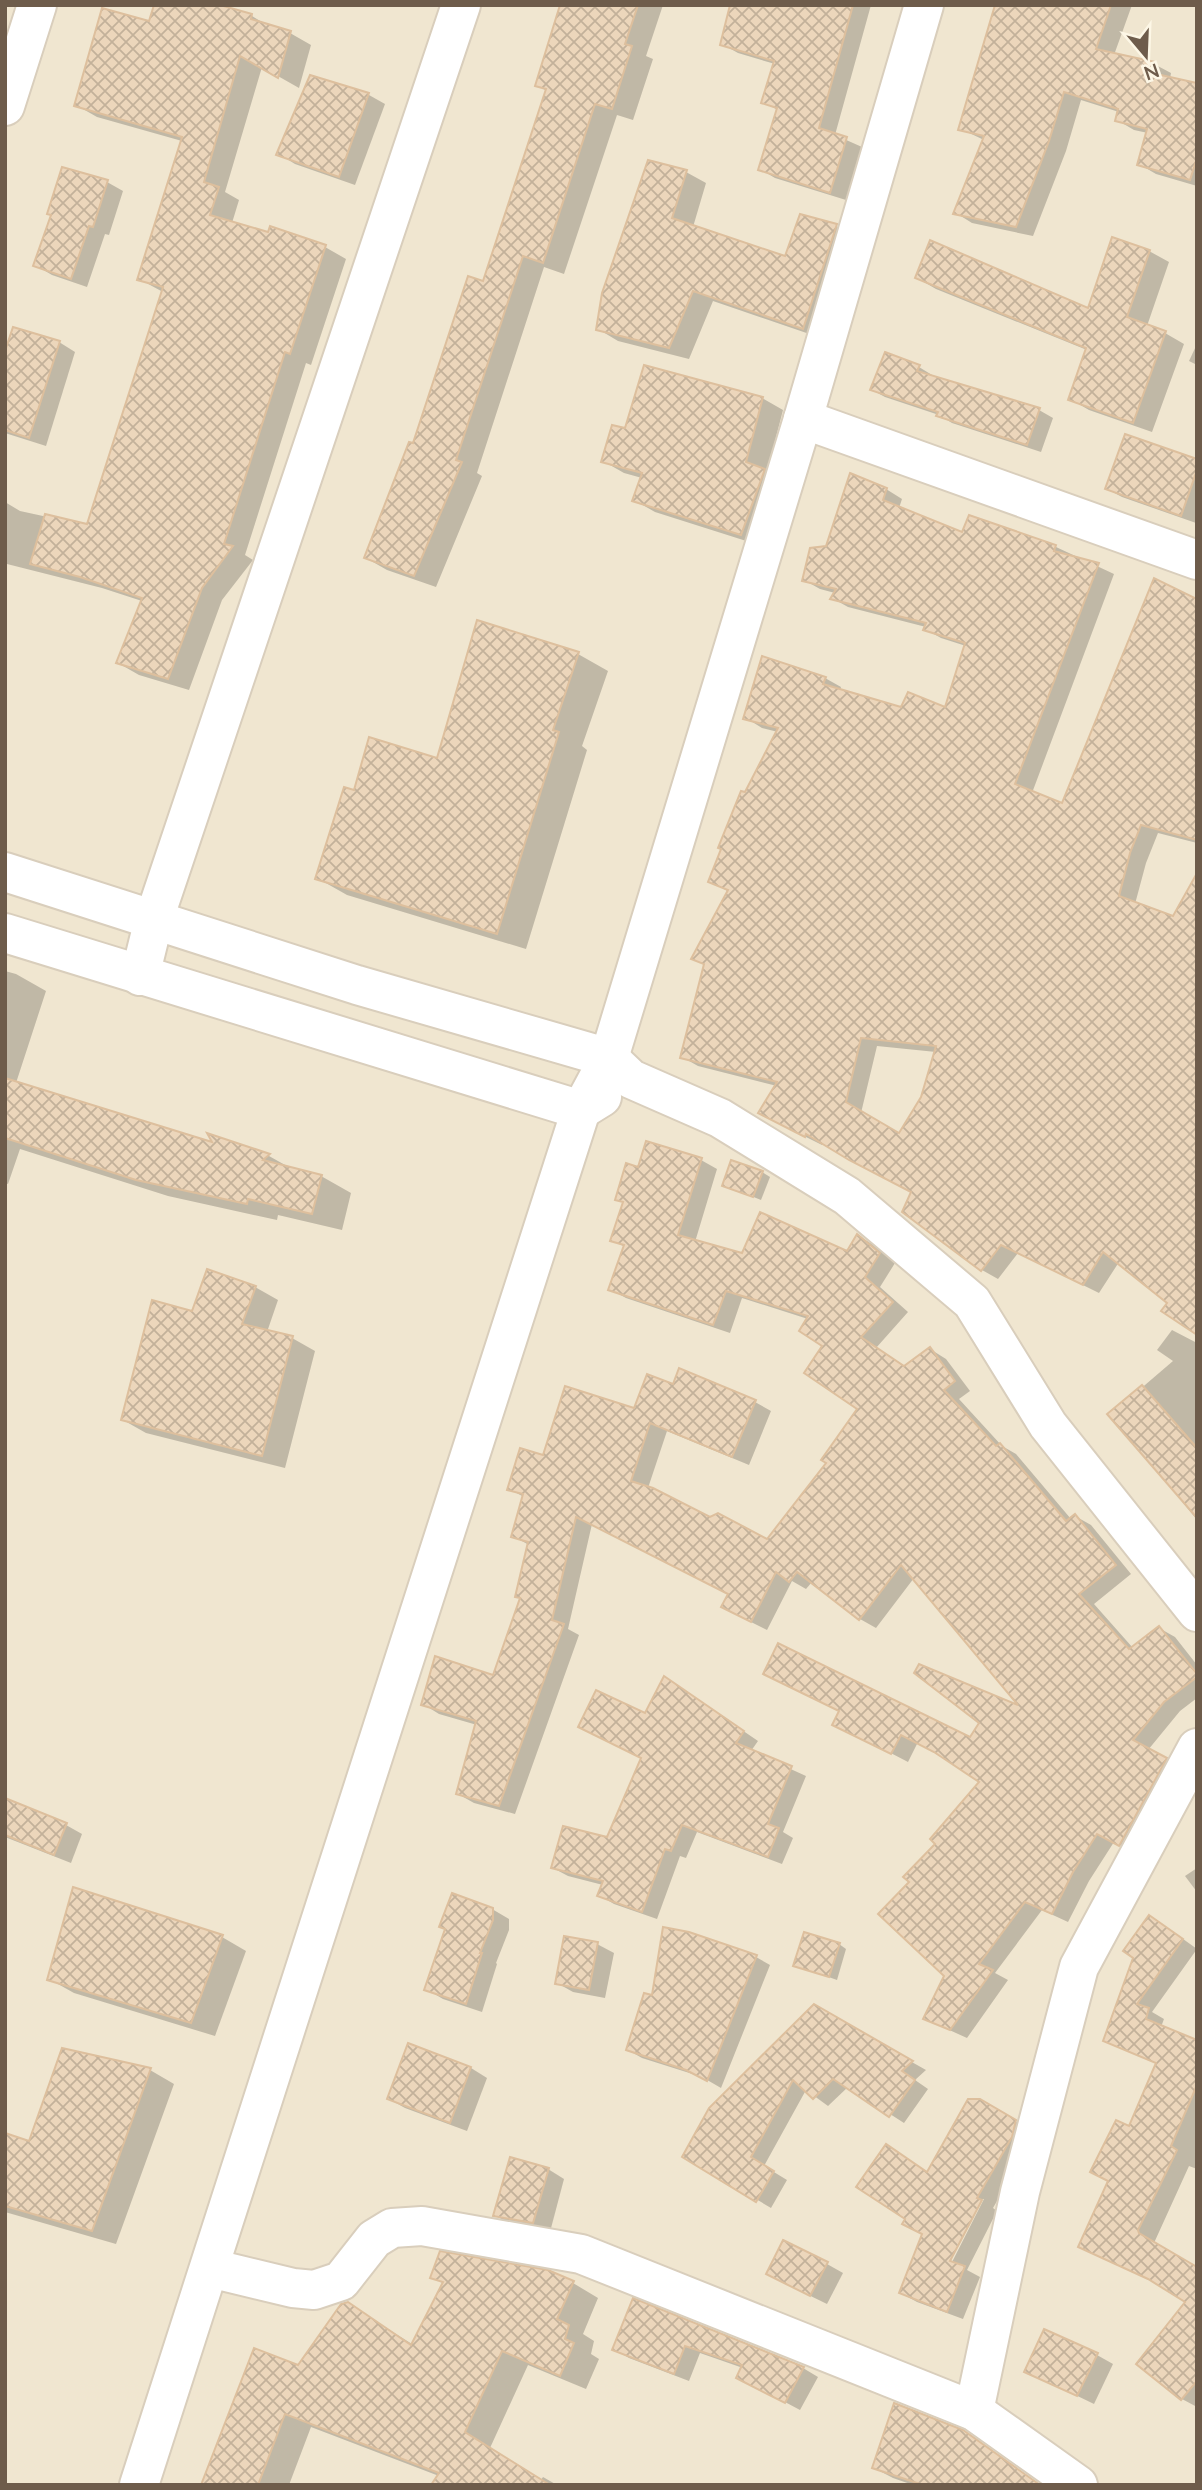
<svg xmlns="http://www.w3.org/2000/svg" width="1202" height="2490" font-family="Lato,sans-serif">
<defs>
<pattern id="building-cross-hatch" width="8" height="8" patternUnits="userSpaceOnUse" patternTransform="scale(1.75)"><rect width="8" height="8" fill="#ecd6bb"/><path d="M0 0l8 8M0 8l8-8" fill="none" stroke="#c3b19a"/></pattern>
</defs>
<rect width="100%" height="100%" fill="#f9f3e1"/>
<rect fill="#f0e6d0" x="5" y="5" width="1192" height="2480"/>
<g fill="#0003" fill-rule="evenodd">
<path d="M213,5L252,16L270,27L290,33L311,45L299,88L262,67L225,192L239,200L232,223L325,247L346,259L311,365L306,363L245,555L253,560L222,600L189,690L139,675L118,663L142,601L102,588L7,564L5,570V502L20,511L89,526L163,292L139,279L182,141L97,117L76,105L150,24Z"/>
<path d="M569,5H663L646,56L653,59L633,120L617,115L564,274L544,267L477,473L482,476L436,587L387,570L366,558L484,283L547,91L537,85Z"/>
<path d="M732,5H871L835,135L862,147L846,200L775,178L760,169L778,110L763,102L775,64L738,53L722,44Z"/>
<path d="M998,5H1132L1114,55L1154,64L1171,73L1170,79L1197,85V186L1156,174L1139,164L1148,133L1134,130L1117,120L1119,112L1081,100L1066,151L1033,236L972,223L956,213L984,140L961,129Z"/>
<path d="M311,77L369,95L385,104L355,185L295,164L279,154Z"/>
<path d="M686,172L706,183L693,227L786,258L801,216L836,226L856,238L824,339L713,301L689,359L618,341L598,329Z"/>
<path d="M107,182L123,191L109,235L105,234L87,287L52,275L35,265Z"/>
<path d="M1149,251L1169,262L1147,326L1165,333L1184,344L1152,432L1089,410L1070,399L1087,350L936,289L917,278L1089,310Z"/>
<path d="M59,342L75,352L46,446L5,433V357Z"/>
<path d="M1197,344V365L1189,361Z"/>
<path d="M919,367L932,375L931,377L1039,410L1053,418L1041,452L952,423L939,415L885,397L872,390Z"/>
<path d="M762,398L783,410L767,472L785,482L762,546L655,512L634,500L642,478L624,473L603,461L626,430Z"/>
<path d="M1197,461L1196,523L1122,497L1107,489Z"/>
<path d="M886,489L902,499L899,508L963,535L970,517L1056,547L1114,574L1032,793L1063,805L1197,601V843L1158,833L1146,863L1135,904L1169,1302L1119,1262L1099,1293L1018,1253L998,1279L982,1270L904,1211L912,1192L823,1142L822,1145L776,1122L777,1086L698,1066L682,1057L706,966L693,958L729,892L710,881L746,794L778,732L762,728L746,718L825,678L841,687L840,691L902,709H946L966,646L941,638L925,629L926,627L848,607L832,598L835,593L820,589L804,580L828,548ZM877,1046L936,1052L923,1098L900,1135L861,1113Z"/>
<path d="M478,622L578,654L608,671L582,746L587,750L526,949L347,895L317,878L355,792L438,760Z"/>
<path d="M5,971L16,974L46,991L16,1083L216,1145L211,1136L269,1156L294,1170L321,1176L351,1193L342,1230L278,1215L277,1220L168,1196L20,1149L8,1184L5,1183Z"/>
<path d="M701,1160L717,1169L695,1242L743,1255L847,1253L858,1236L874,1245L895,1263L880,1287L908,1312L876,1348L906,1368L930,1349L946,1359L970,1391L959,1399L1002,1446L1016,1454L1071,1519L1075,1516L1091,1525L1131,1574L1094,1604L1133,1648L1159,1628L1175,1637L1197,1665V1698L1180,1711L1148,1750L1182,1769L1136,1854L1114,1842L1089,1881L1068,1922L1042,1910L995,1973L1008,1980L967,2038L925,2019L946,1976L912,1882L982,1782L942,1755L918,1742L908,1762L835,1724L970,1740L1024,1710L914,1578L876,1628L860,1619L812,1582L806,1589L792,1581L767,1630L739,1616L730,1594L592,1524L568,1629L579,1635L515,1814L474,1803L458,1794L477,1725L439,1714L423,1704L494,1677L522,1599L529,1545L513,1536L524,1497L509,1489L544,1457L635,1411L674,1386L755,1402L771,1411L749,1465L667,1431L648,1488L711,1519L768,1541L828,1462L860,1408L808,1319L742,1298L730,1333L626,1298L610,1289L625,1247L612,1240L624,1203L617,1199L640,1170Z"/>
<path d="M762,1172L770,1177L761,1200L724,1185Z"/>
<path d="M255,1287L278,1300L267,1332L292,1338L315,1351L285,1468L146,1433L123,1420L193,1313Z"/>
<path d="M1172,1330L1197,1343V1520L1176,1494L1177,1493L1110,1415L1173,1361L1157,1350Z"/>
<path d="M679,1687L758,1741L751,1751L806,1776L783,1832L793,1838L782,1864L697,1832L686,1858L680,1856L657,1919L614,1904L599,1895L603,1885L568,1876L553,1868L608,1839L643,1758L646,1716Z"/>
<path d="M5,1800L66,1825L82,1834L71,1863L5,1837Z"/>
<path d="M1197,1868V1892L1185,1876Z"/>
<path d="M492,1909L509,1919V1930L496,1963L497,1964L482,2012L443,1999L426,1989Z"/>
<path d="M1165,1926L1197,1949L1152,2012L1164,2019L1161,2027L1197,2042V2169L1189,2166L1154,2243L1197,2269V2407L1182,2399L1138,2364L1188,2302L1162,2286L1080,2247L1110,2182L1157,2064L1105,2040Z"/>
<path d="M222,1937L246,1951L215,2036L74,1993L49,1979Z"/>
<path d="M597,1944L614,1953L605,1998L573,1992L557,1983Z"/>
<path d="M839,1944L846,1949L837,1980L795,1965Z"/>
<path d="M756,1957L770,1965L721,2088L702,2077L642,2058L628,2050L653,1998Z"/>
<path d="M814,2007L926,2070L915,2080L928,2089L904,2123L848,2087L828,2106L806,2090L764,2166L787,2180L771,2208L685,2157Z"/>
<path d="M409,2046L471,2068L487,2078L467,2131L405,2108L389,2099Z"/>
<path d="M150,2070L174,2084L116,2244L5,2212V2135L30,2143Z"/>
<path d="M980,2101L1032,2131L1028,2147L993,2208L997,2211L967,2270L980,2277L963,2319L917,2302L901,2293L924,2234L929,2173ZM981,2199H984L948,2270L945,2268Z"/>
<path d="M548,2169L564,2179L550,2232L511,2225L495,2215Z"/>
<path d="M827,2264L843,2273L827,2304L784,2283Z"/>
<path d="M432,2277L573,2283L598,2298L583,2334L594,2341L591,2354L599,2359L586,2389L528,2365L490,2448L541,2480L543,2477L557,2485H433L439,2476L311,2427L289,2485H203L348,2304L412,2344L444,2284Z"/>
<path d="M634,2301L803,2368L818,2377L800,2410L753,2385L743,2368L700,2353L689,2381L629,2358L614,2349Z"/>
<path d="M1097,2355L1113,2364L1094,2404L1026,2371Z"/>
<path d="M963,2432L1041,2485H913L893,2478L874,2468Z"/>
</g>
<g fill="url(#building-cross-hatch)" stroke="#ddbf9d" stroke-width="2" fill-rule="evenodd">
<path d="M154,5H220L252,14L251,19L291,31L278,78L240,56L204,182L219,187L210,215L268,232L270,226L326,245L290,354L285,352L224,544L233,546L202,588L168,679L116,663L142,598L80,577L30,564L45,514L87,524L163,287L137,280L182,137L74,106L102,8L149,21Z"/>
<path d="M560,5H638L625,44L632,46L612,109L595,104L543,263L523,256L456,460L462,462L414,576L364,558L409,442L413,443L468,276L483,281L546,89L535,86Z"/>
<path d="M730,5H853L819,128L847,137L830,193L758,170L777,108L761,103L774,61L720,45Z"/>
<path d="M995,5H1111L1096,49L1155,62L1152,73L1197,83V158L1190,180L1137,165L1147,129L1115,121L1118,109L1064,92L1049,141L1016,227L953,214L984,136L958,130Z"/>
<path d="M310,75L369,93L339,177L276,155Z"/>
<path d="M648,160L687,170L672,218L785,256L800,214L837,224L803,329L693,291L669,348L596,330L602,293Z"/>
<path d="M62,167L108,180L93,227L89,226L71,279L33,266L51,215L47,214Z"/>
<path d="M1112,237L1150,250L1127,317L1166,331L1133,423L1068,400L1086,348L915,278L930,240L1088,308Z"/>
<path d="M13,327L60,341L29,438L5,430V351Z"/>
<path d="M885,352L920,365L917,371L1040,408L1027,445L936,416L938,412L870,390Z"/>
<path d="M644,365L763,397L746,462L765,469L741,535L632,501L642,473L601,462L612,425L625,428Z"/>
<path d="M1125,434L1197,459V470L1181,516L1105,489Z"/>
<path d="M850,473L887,488L883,500L962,532L969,515L1056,545L1054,551L1099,563L1015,784L1062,803L1154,578L1197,599V840L1141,825L1130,853L1119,896L1173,916L1197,873V1335L1161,1311L1167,1303L1103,1252L1083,1285L1001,1245L981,1271L902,1212L911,1192L849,1160L806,1134L805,1137L758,1113L777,1082L680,1058L704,964L691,959L728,890L708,882L721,849L718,848L741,791L745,792L778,728L743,719L762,656L826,677L823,684L901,707L908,692L945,707L965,643L923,630L926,623L830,599L836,589L802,581L810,548L826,546ZM861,1038L936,1046L921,1097L899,1133L846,1102Z"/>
<path d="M477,620L579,652L553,730L559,732L497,934L315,879L344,787L354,790L369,737L437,758Z"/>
<path d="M5,1078L212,1142L207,1133L270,1154L263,1160L322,1175L312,1214L248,1199L247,1204L136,1180L5,1138Z"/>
<path d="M646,1141L702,1158L678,1235L742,1253L760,1212L847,1251L857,1234L880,1253L865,1277L893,1302L861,1337L904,1366L930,1347L955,1381L944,1390L996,1446L1000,1443L1066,1521L1075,1514L1116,1565L1079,1594L1129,1649L1159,1626L1197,1674V1677L1164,1702L1133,1740L1167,1758L1119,1846L1097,1834L1073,1872L1052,1914L1025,1902L979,1964L993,1970L950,2030L923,2019L944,1976L878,1914L909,1882L903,1877L935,1844L930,1839L979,1782L934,1752L901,1735L891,1754L832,1725L839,1711L763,1674L778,1643L970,1737L979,1723L914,1673L919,1664L1018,1705L901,1565L859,1620L797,1572L789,1582L776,1572L751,1622L721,1607L728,1594L576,1517L552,1620L564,1624L499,1806L456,1794L476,1721L421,1705L435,1656L493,1675L520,1598L515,1597L528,1542L511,1537L523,1494L507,1490L520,1448L543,1455L565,1386L634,1408L647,1374L673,1384L679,1368L756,1400L732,1457L650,1423L631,1481L653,1488L710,1517L718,1513L767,1539L826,1463L821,1460L857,1409L804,1373L822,1346L799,1331L808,1316L726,1291L713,1325L608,1290L624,1245L610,1241L623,1202L615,1200L626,1163L638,1167Z"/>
<path d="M731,1160L763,1171L753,1197L722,1186Z"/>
<path d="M207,1269L256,1286L242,1324L293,1336L262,1456L121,1420L152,1300L192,1311Z"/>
<path d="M1142,1385L1197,1448V1518L1107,1414Z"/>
<path d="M664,1676L744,1731L736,1743L792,1766L768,1824L779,1828L768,1857L682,1825L671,1851L665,1849L642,1912L597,1896L603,1881L551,1868L563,1826L607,1837L641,1758L578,1727L596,1690L645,1713Z"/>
<path d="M5,1798L67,1823L54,1855L5,1835Z"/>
<path d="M73,1887L223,1935L191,2023L47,1980Z"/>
<path d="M452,1893L493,1908V1920L480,1953H482L466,2004L424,1990L445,1929L439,1927Z"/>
<path d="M1149,1915L1183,1939L1137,2004L1149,2008L1146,2019L1197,2040V2085L1171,2146L1177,2150L1138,2230L1139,2233L1197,2267V2381L1181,2400L1136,2364L1185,2302L1148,2279L1078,2247L1108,2181L1090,2172L1116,2120L1129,2126L1156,2063L1103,2041L1133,1958L1123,1951Z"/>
<path d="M663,1927L689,1932L757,1955L707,2081L686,2070L626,2050L644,1993L652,1995Z"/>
<path d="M804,1932L840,1943L829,1977L793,1966Z"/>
<path d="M564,1936L598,1942L589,1990L555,1984Z"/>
<path d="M814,2004L913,2061L902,2071L915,2080L889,2117L833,2079L813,2099L793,2080L751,2157L774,2171L756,2202L682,2157L709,2108Z"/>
<path d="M408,2043L471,2067L450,2123L387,2099Z"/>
<path d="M62,2048L151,2068L92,2231L5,2206V2133L29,2141Z"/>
<path d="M968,2099H980L1016,2120L1012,2137L977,2198L982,2200L950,2261L965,2266L947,2312L899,2293L922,2234L902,2224L905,2219L856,2187L886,2144L927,2172Z"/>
<path d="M510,2157L549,2168L533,2223L493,2216Z"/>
<path d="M783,2240L828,2262L810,2296L766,2274Z"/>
<path d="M440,2251L548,2270L574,2281L557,2319L569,2325L565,2339L574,2343L560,2376L502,2351L465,2432L550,2485H431L439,2473L285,2414L258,2485H201L254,2348L298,2365L341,2304L348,2302L411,2345L443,2282L430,2278Z"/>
<path d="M633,2298L804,2367L785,2403L736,2378L742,2365L685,2346L674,2374L612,2350Z"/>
<path d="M1044,2329L1098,2353L1077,2396L1024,2372Z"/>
<path d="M894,2403L963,2430L1040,2485H923L872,2468Z"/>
</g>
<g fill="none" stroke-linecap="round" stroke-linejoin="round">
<g stroke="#d9cebc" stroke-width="42">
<g id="minor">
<path d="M5,106L37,5"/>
<path d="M803,419L1197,560"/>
<path d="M5,872L357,985L609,1058L631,1079L720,1118L847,1196L972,1302L1048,1425L1197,1612"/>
<path d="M5,933L581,1110L602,1097"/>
<path d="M140,976L154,919L461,5"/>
<path d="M210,2268L293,2288L314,2290L341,2281L374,2239L392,2228L422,2226L581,2254L974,2411L1078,2485"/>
<path d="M974,2411L1020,2192L1079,1967L1197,1748"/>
<path d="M139,2485L581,1110L609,1058L803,419L924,5"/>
</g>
</g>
<use href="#minor" stroke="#fff" stroke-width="38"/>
</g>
<rect width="1202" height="2490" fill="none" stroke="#6e5c4b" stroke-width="14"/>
<g transform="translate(1146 56) rotate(161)" stroke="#fdf7e6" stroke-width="5" paint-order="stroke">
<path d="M0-5L12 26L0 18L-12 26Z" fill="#6e5c4b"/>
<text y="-10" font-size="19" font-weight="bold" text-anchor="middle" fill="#6e5c4b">N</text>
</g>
</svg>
